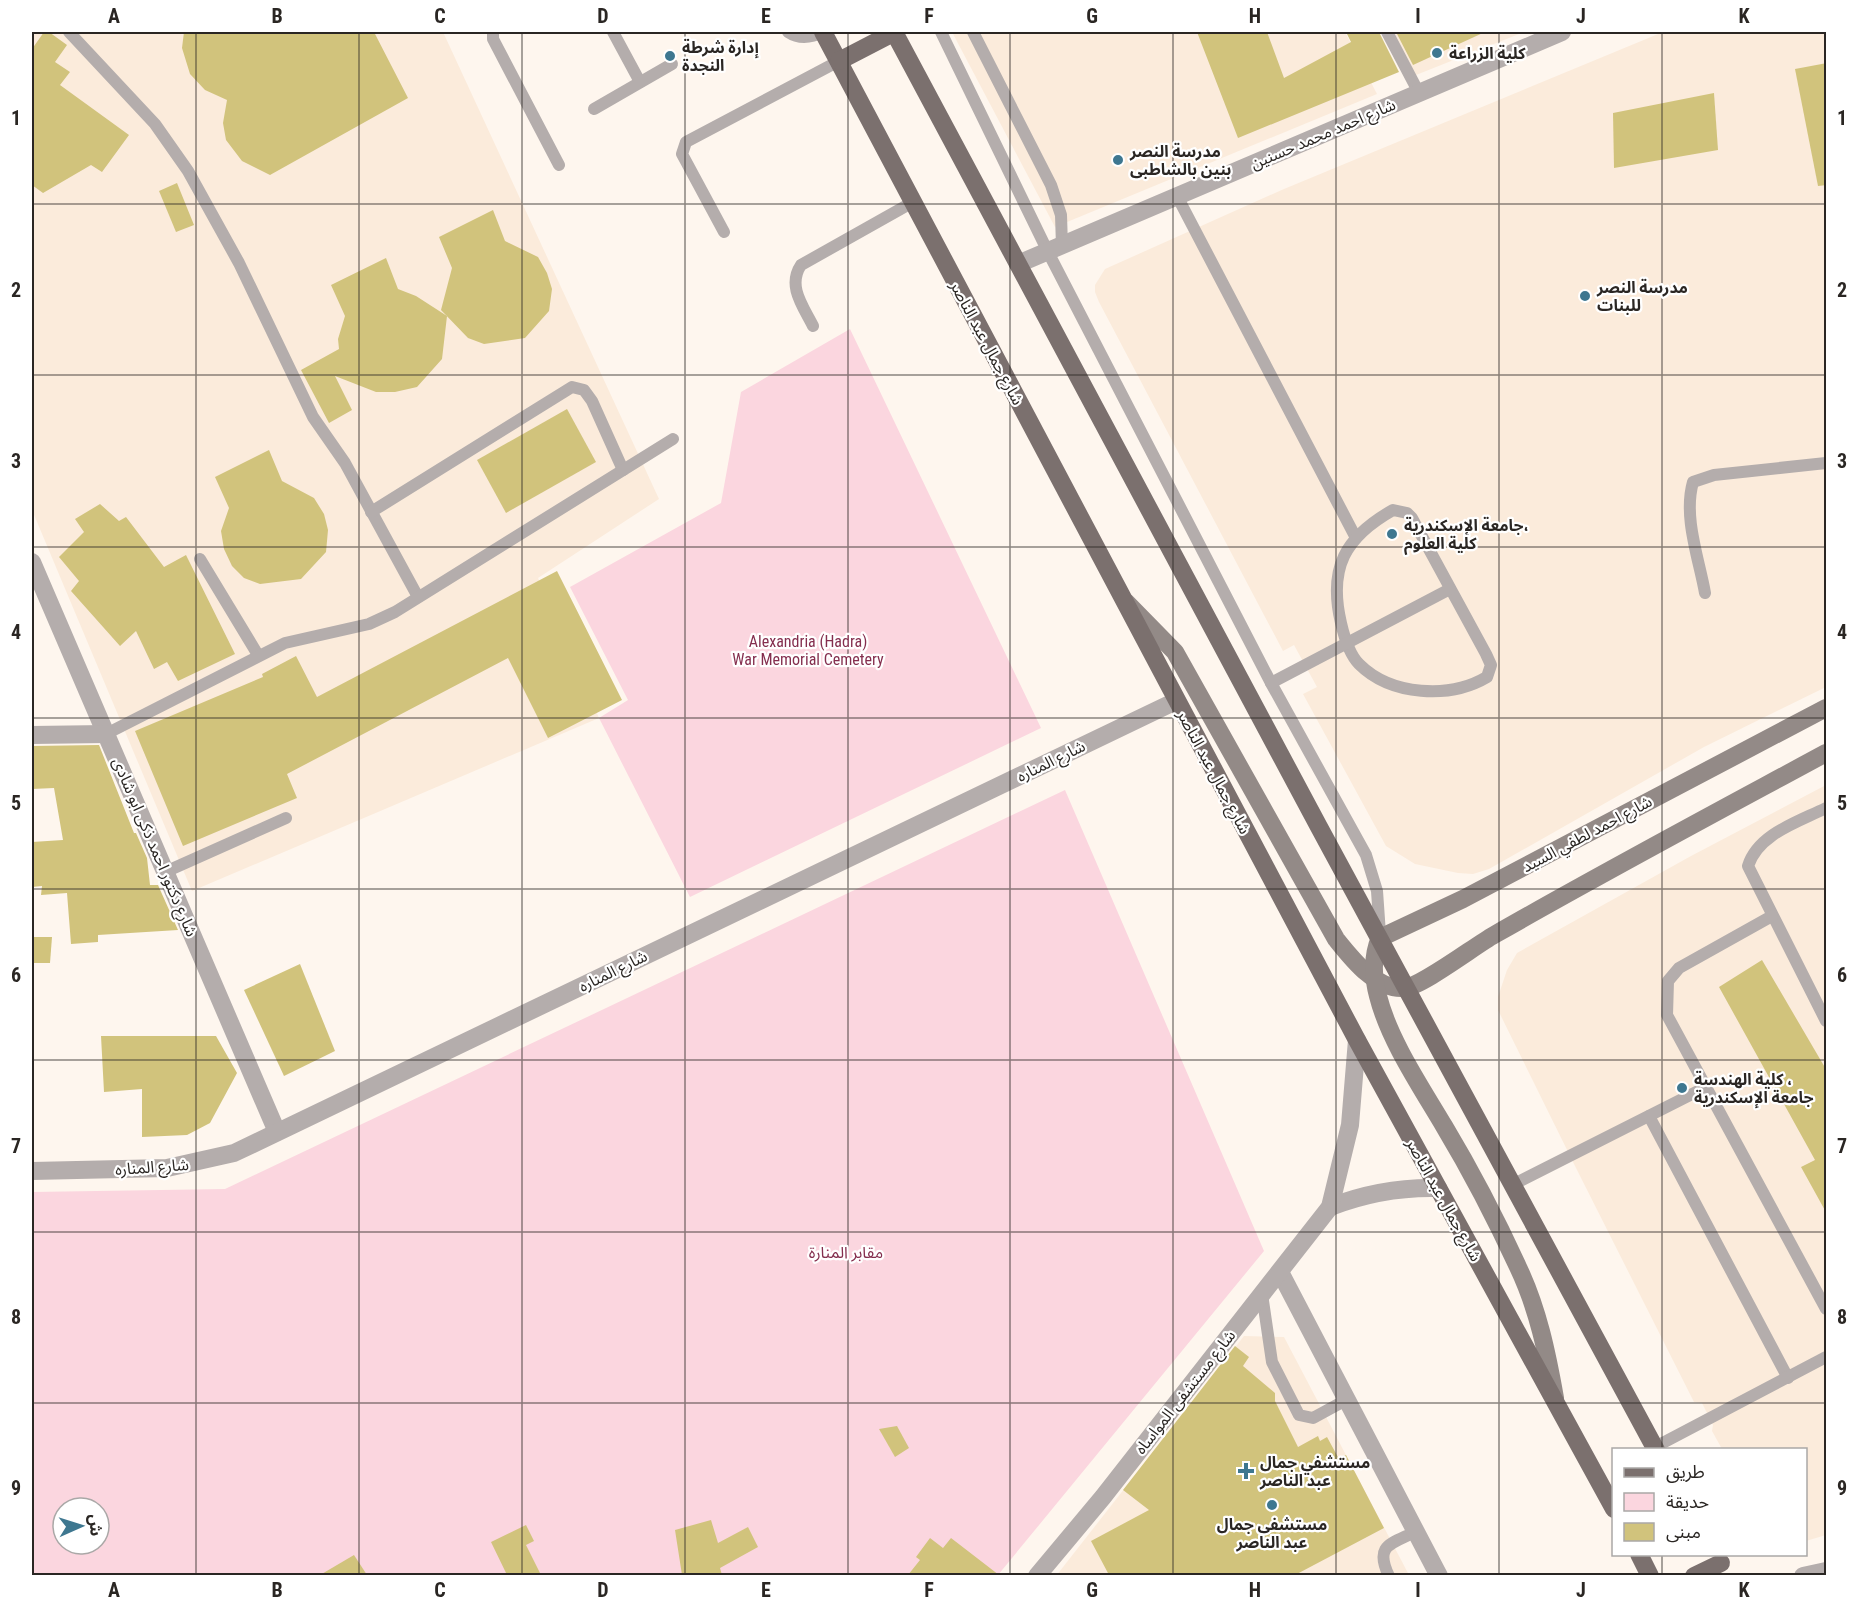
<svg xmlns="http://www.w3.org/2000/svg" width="1858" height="1607" font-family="'Roboto Condensed','Noto Sans Arabic',sans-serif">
<rect width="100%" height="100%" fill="#fef6ee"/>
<g fill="#fbebdb">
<path d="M32,32H443L659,499L538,578L599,718L192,891L32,510Z"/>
<path d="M952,32H1345L1377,94L1055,227Z"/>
<path d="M1393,32H1524L1416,75Z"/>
<path d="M1663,32H1826V687L1704,747L1489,869L1473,874L1458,873L1415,864L1386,846L1303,694L1317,687L1294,645L1283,651L1099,302L1095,292V285L1105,269L1284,189Z"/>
<path d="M1826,785V1535L1806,1541V1450L1722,1449L1712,1431L1713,1425L1702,1403L1694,1402L1575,1166L1498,1010V997L1507,970L1517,953L1691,856Z"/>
<path d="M1244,1336L1284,1337L1409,1575L1056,1576Z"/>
</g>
<g fill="#fbd6df" fill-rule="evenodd">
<path d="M850,329L1041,728L690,897L599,718L628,700L570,587L721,503L741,392Z"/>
<path d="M1065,790L1264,1251L998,1575L32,1576V1192L225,1189ZM63,1508H99V1544H63Z"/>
</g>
<g fill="#d1c37c">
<path d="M44,32H49L67,45L55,62L70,72L60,85L129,135L102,172L91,165L43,193L32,185V49Z"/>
<path d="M184,32H374L408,98L270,175L242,161L226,140L223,123L227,100L205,90L190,74L182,48Z"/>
<path d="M1197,32H1267L1284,78L1351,42L1346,32H1379L1399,72L1238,138Z"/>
<path d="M1396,32H1485L1413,65Z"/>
<path d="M1827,63V185L1818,186L1795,69Z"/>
<path d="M1714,93L1718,150L1614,168L1613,113Z"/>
<path d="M177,183L194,225L176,232L159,191Z"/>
<path d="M493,210L505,241L538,257L547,273L552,289L549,311L525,338L484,344L468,338L441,310L452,268L439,237Z"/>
<path d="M386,258L398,289L416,296L447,316L442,359L417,387L395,392H376L335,376L352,410L329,423L301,370L339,349L338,339L345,316L331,285Z"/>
<path d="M567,409L596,462L506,513L477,460Z"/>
<path d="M269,450L282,481L314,498L324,514L328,530L326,552L301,579L260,584L244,578L232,566L224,549L221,531L229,508L215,477Z"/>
<path d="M100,504L119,521L126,517L164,567L186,555L235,654L178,681L167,662L154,669L136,631L120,646L71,591L79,581L59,557L84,532L75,519Z"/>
<path d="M557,571L622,700L548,738L508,658L287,774L297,798L183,846L135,731L263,677L262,674L296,656L317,697Z"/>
<path d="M99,745L134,833H136L147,858L150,885H158L178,930L98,935V942L71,944L67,893L41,895L42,886L32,887V842L63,840L54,788L32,789V746Z"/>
<path d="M32,937H52L50,963H32Z"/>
<path d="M1762,960L1827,1071V1214L1801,1167L1815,1160L1719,987Z"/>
<path d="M300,964L335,1051L284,1076L244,990Z"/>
<path d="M101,1036H216L237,1073L210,1123L187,1135L142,1137V1089L104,1092Z"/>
<path d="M1235,1346L1249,1357L1243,1366L1275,1393V1401L1298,1447L1318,1436L1320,1441L1327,1437L1339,1459L1346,1455L1384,1528L1295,1575H1109L1091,1541L1149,1510L1123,1490Z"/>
<path d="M897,1426L909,1448L895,1457L879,1429Z"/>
<path d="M711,1520L718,1543L748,1527L758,1547L720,1568L722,1575H682L675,1530Z"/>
<path d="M526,1525L534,1541L526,1545L541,1575H507L491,1542Z"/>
<path d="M930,1538L943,1548L951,1538L999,1575H908L920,1560L916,1557Z"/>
<path d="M354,1555L367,1575H320Z"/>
</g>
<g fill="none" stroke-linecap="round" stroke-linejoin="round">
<g stroke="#b4adac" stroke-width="12">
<path d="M69,32L155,124L188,171L239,263L313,417L345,463L418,597"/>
<path d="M493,32V39L559,165"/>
<path d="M613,32L640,82"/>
<path d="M788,32C800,40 811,38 823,32"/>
<path d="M941,32L1048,252L1271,683L1366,855L1377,891L1380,934"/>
<path d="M973,32L1051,185L1061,215L1062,246"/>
<path d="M1387,32L1419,93"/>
<path d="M594,109L672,64"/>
<path d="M1177,196L1356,538"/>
<path d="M724,232L682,154L686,142L839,61"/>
<path d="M813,326C803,306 787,286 801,265L913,202"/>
<path d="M1393,510L1407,513L1412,518L1486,654L1491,665L1487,677C1450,699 1391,696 1359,664C1349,654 1344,636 1341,623C1328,568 1345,537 1393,510Z"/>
<path d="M371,512L572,387L584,390L592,401L623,470"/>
<path d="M200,559L258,655"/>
<path d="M1705,593C1699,559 1683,517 1693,482L1714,475L1826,463"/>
<path d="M1271,683L1450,589"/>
<path d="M106,734L285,643L369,624L395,612L673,439"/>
<path d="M1826,808C1798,822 1758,834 1748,866L1826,1021"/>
<path d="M165,872L286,818"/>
<path d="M1772,916L1679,968L1668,981L1667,1015L1826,1309"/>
<path d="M1649,1116L1788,1378"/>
<path d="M1512,1185L1706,1087"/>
<path d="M1262,1294L1272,1362L1299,1415L1313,1418L1346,1400"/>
<path d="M1655,1447L1826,1357"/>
<path d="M1389,1576C1374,1545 1391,1544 1415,1532"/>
</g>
<g stroke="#b4adac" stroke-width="18">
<path d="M1018,264L1562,32"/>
<path d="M32,562L277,1132"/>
<path d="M32,735L106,734"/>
<path d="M1330,1207C1366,1193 1400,1187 1438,1188"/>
<path d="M1280,1272L1439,1576"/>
<path d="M1037,1576L1103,1497L1330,1207L1350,1125L1357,1040"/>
</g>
<g stroke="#b4adac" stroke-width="18">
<path d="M32,1171L167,1168L234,1153L1176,701"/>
<path d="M1803,1576L1826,1571"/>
</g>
<g stroke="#938a87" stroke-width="18">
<path d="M1126,602L1175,652L1336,939C1352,959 1376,990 1404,988C1421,987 1476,945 1494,935C1604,872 1715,813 1826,753"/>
<path d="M1555,1398C1547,1353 1538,1309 1518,1267C1496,1219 1471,1171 1444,1126C1421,1087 1389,1040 1378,996C1373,978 1372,956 1380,938L1463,899L1826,708"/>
</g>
<g stroke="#7b706e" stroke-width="18">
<path d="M823,32L1357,1040L1614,1509"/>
<path d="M894,32L1319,827L1656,1450"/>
<path d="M839,61L895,32"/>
<path d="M1639,1554L1650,1576"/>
<path d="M1694,1576L1721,1563"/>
</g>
</g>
<path fill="none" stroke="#2a2623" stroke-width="1.5" stroke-opacity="0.55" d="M196,32V1576M359,32V1576M522,32V1576M685,32V1576M848,32V1576M1010,32V1576M1173,32V1576M1336,32V1576M1499,32V1576M1662,32V1450M32,204H1826M32,375H1826M32,547H1826M32,718H1826M32,889H1826M32,1060H1826M32,1232H1826M32,1403H1826M1662,1554V1576"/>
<g fill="#3e7790" stroke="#fff" stroke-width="2">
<circle cx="1437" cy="53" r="6"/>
<circle cx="670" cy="56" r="6"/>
<circle cx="1118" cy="160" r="6"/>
<circle cx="1585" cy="296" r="6"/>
<circle cx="1392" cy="534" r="6"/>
<circle cx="1682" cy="1088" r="6"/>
<path d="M1243 1462h6v6h6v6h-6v6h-6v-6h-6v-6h6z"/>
<circle cx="1272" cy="1505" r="6"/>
</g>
<g text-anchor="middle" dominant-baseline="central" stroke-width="4.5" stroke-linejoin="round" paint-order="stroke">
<g font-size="16" font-weight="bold" fill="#2a2623" stroke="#fff" text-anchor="start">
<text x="682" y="47">إدارة شرطة<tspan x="682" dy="18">النجدة</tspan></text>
<text x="1449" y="53">كلية الزراعة</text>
<text x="1130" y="151">مدرسة النصر<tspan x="1130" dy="18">بنين بالشاطبى</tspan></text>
<text x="1597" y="287">مدرسة النصر<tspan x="1597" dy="18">للبنات</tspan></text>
<text x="1404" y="525">جامعة الإسكندرية،<tspan x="1404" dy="18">كلية العلوم</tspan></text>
<text x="1694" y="1079">كلية الهندسة ،<tspan x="1694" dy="18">جامعة الإسكندرية</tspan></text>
<text x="1260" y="1462">مستشفي جمال<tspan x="1260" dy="18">عبد الناصر</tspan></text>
<text x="1272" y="1524" text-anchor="middle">مستشفى جمال<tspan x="1272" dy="18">عبد الناصر</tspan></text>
</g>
<g font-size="16" fill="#2a2623" stroke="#fff">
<text transform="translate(1323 134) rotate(-23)">شارع احمد محمد حسنين</text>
<text transform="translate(987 343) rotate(62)">شارع جمال عبد الناصر</text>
<text transform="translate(1051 761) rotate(-26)">شارع المناره</text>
<text transform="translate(1214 772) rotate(62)">شارع جمال عبد الناصر</text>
<text transform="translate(1587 834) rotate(-28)">شارع احمد لطفي السيد</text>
<text transform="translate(155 847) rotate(67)">شارع دكتور احمد ذكى ابو شادى</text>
<text transform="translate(613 971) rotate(-26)">شارع المناره</text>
<text transform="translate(152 1167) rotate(-4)">شارع المناره</text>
<text transform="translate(1444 1200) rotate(61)">شارع جمال عبد الناصر</text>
<text transform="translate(1185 1392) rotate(-52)">شارع مستشفى المواساه</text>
</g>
<g font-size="16" fill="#842e4e" stroke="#fff">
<text x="808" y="641">Alexandria (Hadra)<tspan x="808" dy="18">War Memorial Cemetery</tspan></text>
<text x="846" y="1252">مقابر المنارة</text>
</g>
</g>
<rect width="1858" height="1607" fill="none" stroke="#ffffff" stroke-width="66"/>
<rect x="1612" y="1448" width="195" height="108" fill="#ffffff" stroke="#aaa8a7" stroke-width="1.5"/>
<rect x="1624" y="1468" width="30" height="9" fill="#7b706e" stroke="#aaa8a7" stroke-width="1.5"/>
<text x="1666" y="1478" font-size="18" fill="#2a2623">طريق</text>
<rect x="1624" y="1493" width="30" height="18" fill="#fbd6df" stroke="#aaa8a7" stroke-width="1.5"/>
<text x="1666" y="1508" font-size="18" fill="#2a2623">حديقة</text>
<rect x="1624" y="1523" width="30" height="18" fill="#d1c37c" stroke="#aaa8a7" stroke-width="1.5"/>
<text x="1666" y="1538" font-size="18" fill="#2a2623">مبنى</text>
<g transform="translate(81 1526) rotate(87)"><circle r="28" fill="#ffffff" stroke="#aaa8a7" stroke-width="1.5"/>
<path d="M0-4.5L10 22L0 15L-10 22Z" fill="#3e7790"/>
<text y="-9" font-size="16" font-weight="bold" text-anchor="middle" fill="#2a2623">ش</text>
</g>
<rect x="33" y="33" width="1792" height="1541" fill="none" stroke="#2a2623" stroke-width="2"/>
<g font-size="20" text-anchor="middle" font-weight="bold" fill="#2a2623">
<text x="114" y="23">A</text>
<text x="277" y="23">B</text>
<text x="440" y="23">C</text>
<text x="603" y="23">D</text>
<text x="766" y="23">E</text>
<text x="929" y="23">F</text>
<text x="1092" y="23">G</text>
<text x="1255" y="23">H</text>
<text x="1418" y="23">I</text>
<text x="1581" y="23">J</text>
<text x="1744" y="23">K</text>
<text x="16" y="125">1</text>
<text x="1842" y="125">1</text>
<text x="16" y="297">2</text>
<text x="1842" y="297">2</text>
<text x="16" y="468">3</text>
<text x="1842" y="468">3</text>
<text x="16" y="639">4</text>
<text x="1842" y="639">4</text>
<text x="16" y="810">5</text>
<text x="1842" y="810">5</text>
<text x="16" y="982">6</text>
<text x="1842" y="982">6</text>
<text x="16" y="1153">7</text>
<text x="1842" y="1153">7</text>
<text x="16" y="1324">8</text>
<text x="1842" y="1324">8</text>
<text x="16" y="1495">9</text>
<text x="1842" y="1495">9</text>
<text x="114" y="1597">A</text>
<text x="277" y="1597">B</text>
<text x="440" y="1597">C</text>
<text x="603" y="1597">D</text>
<text x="766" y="1597">E</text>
<text x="929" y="1597">F</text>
<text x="1092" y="1597">G</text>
<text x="1255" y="1597">H</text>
<text x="1418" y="1597">I</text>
<text x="1581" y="1597">J</text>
<text x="1744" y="1597">K</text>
</g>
</svg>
